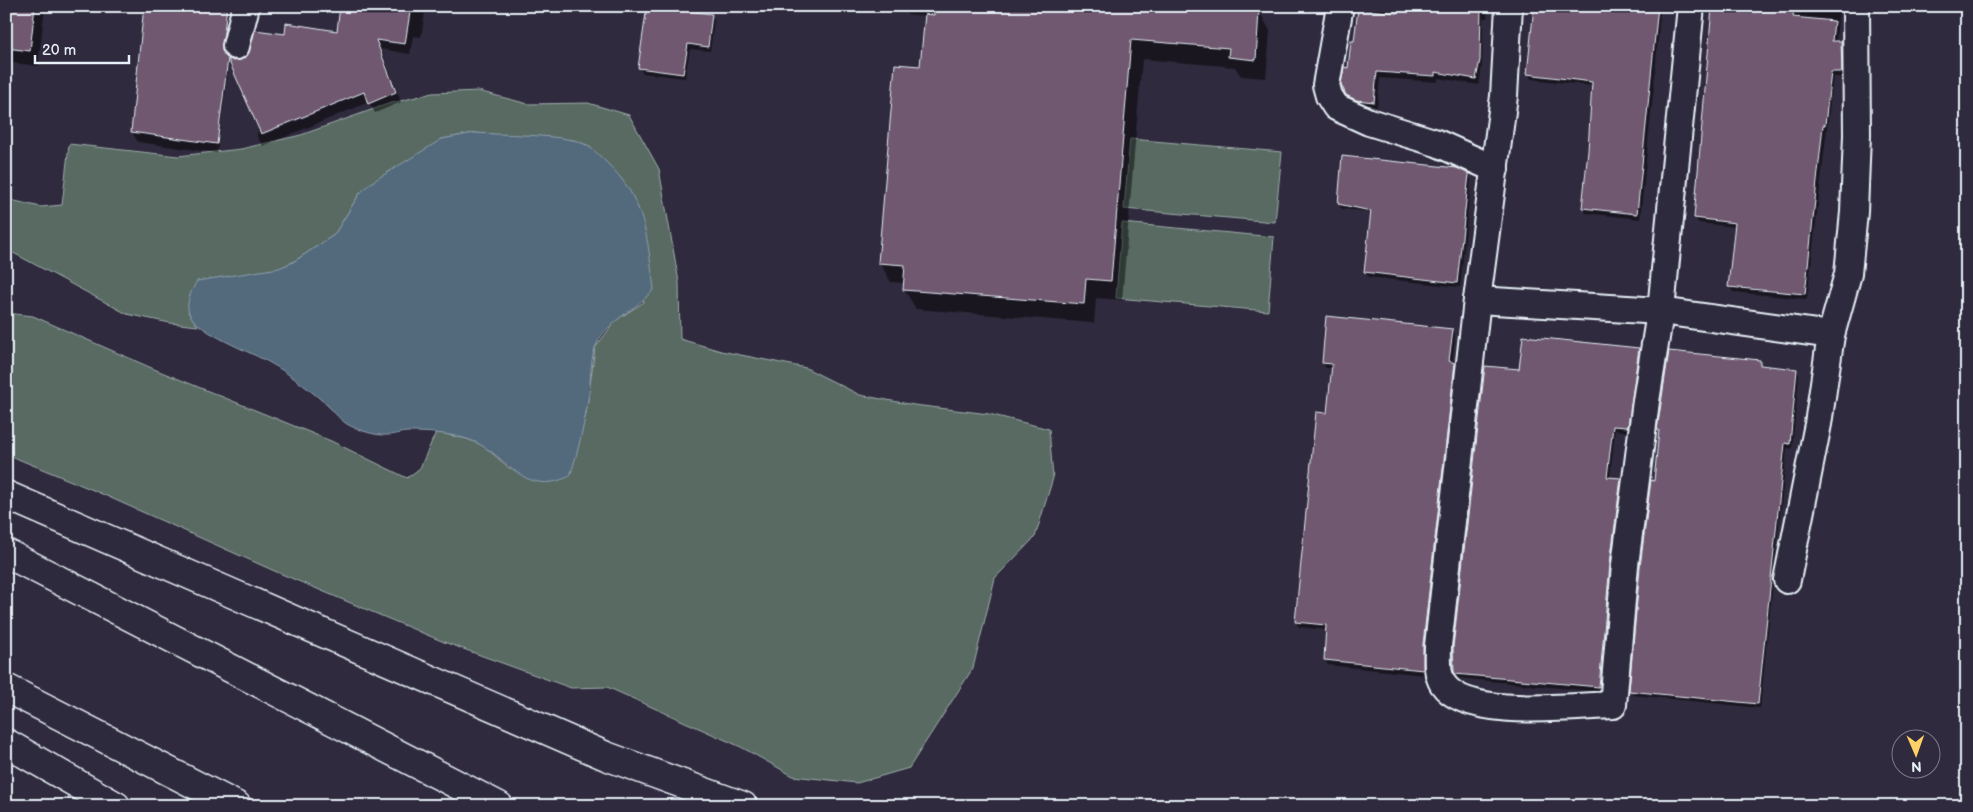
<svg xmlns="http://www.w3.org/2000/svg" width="1973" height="812" font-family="'Balsamiq Sans',sans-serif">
<rect width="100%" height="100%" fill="#2f2a3d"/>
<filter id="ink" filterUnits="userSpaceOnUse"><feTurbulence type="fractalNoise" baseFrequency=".02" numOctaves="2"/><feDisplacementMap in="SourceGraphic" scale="10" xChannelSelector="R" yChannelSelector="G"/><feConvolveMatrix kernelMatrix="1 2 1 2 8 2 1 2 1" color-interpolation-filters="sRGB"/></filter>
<g filter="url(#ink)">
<g fill="#586a62" stroke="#a0aead">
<path d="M478,91L528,104L588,103L629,115L659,169L679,282L680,339L721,351L806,368L860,395L914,405L989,414L1049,429L1053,478L1035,537L995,578L973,668L909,768L857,783L793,776L741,747L607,687L571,688L444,642L279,573L93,490L6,454V313L33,316L154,369L331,441L407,478L420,468L436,432L467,439L484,446L509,468L569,476L586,414L595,348L616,320L644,302L590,146L573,140L474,133L442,139L360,193L334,235L293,262L188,312L198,326L170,323L127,314L6,249V199L41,207L62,205L69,144L178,156L241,149L301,135L388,104L432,93Z"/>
<path d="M1130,139L1282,152L1275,222L1124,209Z"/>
<path d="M1122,223L1274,237L1268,311L1116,298Z"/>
</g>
<path fill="#52697c" stroke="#8e9fae" d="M474,133C505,135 542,134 573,140C587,143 595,151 605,161C646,199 647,237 654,289C637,310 605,321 595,348C590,361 591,380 589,394C585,421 579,449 570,476C521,500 507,451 467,439C447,433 428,432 407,432C401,432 395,435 388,435C378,436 365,432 355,428C342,423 338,416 329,407C317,395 287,372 272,364C252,352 197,333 189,313C185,302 192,290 197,281L279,268L293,262L334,235L360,193L372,182L442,139Z"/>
<g fill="#0007" fill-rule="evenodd">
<path d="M6,6H45L38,66L6,62Z"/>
<path d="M145,6H230L233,12L227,54L229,65L217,153L138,142L132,132Z"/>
<path d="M341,6H426L421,37L413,36L410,54L381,49L401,102L375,113L369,102L263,146L257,136L273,33L286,35L338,32ZM369,88L370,90L263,135V132Z"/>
<path d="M903,6H1207L1208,8L1259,11L1270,31L1266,78L1241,76L1235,67L1142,59L1122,300L1096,298L1094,323L916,309L904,289L905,283L891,282L880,263L922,67L926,16L908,15Z"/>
<path d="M1359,6H1488L1487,18H1483L1482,66L1479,85L1438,78V82L1380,78L1377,107L1360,105L1351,101L1344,89L1355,43Z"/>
<path d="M1535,6H1658L1660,13L1655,75L1640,219L1586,213L1583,208L1593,86L1531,79L1529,74Z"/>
<path d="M1714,6H1839L1836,43H1841L1844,48V77H1833L1807,299L1733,292L1730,287L1736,227L1699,223L1695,218Z"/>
<path d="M711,15L714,20L710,51L690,49L685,78L643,73L640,68Z"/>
<path d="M1343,158L1468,175L1471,180L1460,287L1368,277L1366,272L1372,212L1342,209L1339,204Z"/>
<path d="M1452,330L1455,335L1452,364L1457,370L1425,650V675L1328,665L1325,660L1327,630L1299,627L1296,622L1333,368H1326L1323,363Z"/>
<path d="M1638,349L1641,354L1630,432L1615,430L1610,478L1620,479L1623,484L1602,692L1459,678L1456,673L1520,370Z"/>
<path d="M1759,361L1762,366L1796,370L1799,375L1792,449L1787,448L1760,708L1633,695L1631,690L1655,482L1659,430Z"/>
</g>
<g fill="#6f596f" stroke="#e8f1f8">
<path d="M6,6H35L30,51L6,48Z"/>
<path d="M144,6H227L222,50L226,57L233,61L241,60L247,56L255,30L285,34L286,23L337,31L340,6H411L405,44L376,40L396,92L368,104L364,92L261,134L228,59L217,144L131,132Z"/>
<path d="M647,6L712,14L708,47L688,44L683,74L638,68Z"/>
<path d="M934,6H1195L1259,10L1256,60L1228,57L1229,48L1131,40L1111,281L1086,279L1084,304L903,290L905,265L878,263L895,64L920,66L925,14L934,15Z"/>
<path d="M1398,6H1481L1480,60L1476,79L1435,72V76L1377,72L1374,102L1356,100L1346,95L1341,84L1344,67L1348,68L1351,41H1354L1358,9L1397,13Z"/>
<path d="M1534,6H1658L1637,214L1582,208L1588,151L1592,82L1527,74Z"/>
<path d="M1754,6H1794L1793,17L1834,21L1832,41H1841L1842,72H1831L1825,125H1823L1805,294L1728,287L1735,223L1694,218L1712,7L1754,11Z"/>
<path d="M1342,156L1457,168L1469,174L1457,283L1364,272L1371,211L1338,204Z"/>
<path d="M1326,316L1453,329L1449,361L1455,363L1423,644V670L1324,660L1326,625L1295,622L1316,412L1327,413L1332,364L1322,363Z"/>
<path d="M1523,336L1639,348L1628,427L1613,426L1607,477L1621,478L1610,564L1599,687L1455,674L1454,671L1453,647L1485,366L1519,369Z"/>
<path d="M1669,351L1760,360V365L1797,369L1790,444L1785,443L1758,704L1629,691L1640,567L1651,480L1654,481L1659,430H1657Z"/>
</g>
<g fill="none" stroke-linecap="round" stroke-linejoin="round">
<g stroke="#e8f1f8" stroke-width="30">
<g id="street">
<path d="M1340,6L1326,85L1329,96L1336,107L1369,122L1437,143L1495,169"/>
<path d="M1509,6L1504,96L1477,300L1438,646C1438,659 1436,673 1443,684C1467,720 1574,706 1613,705L1625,565L1646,401L1662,300L1691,6"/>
<path d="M236,46L246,6"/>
<path d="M1477,300L1661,311L1831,335"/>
<path d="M1787,580L1818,424L1831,335L1848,274L1854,212L1857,135L1856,6"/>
</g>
</g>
<g stroke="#e8f1f8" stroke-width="31">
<g id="highway">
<path d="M6,495L606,756L743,806"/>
<path d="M6,553L499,806"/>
<path d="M6,688L237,806"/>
<path d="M6,743L116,806"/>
</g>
</g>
<use href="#street" stroke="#2f2a3d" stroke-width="26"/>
<use href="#highway" stroke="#2f2a3d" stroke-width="28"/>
</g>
</g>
<rect width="1973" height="812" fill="none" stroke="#2f2a3d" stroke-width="25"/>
<rect x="12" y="12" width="1948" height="787" fill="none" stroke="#e8f1f8" stroke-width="2" filter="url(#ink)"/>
<g transform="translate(1916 754) rotate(178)"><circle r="24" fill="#2f2a3d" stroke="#797a88"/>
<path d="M0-4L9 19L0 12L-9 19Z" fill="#ffd166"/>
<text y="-8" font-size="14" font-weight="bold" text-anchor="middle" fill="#e8f1f8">N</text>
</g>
<path d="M35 55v8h94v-8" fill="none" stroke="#e8f1f8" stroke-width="2.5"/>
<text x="42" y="55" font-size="15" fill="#e8f1f8" stroke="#2f2a3d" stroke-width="4" paint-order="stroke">20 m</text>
</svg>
